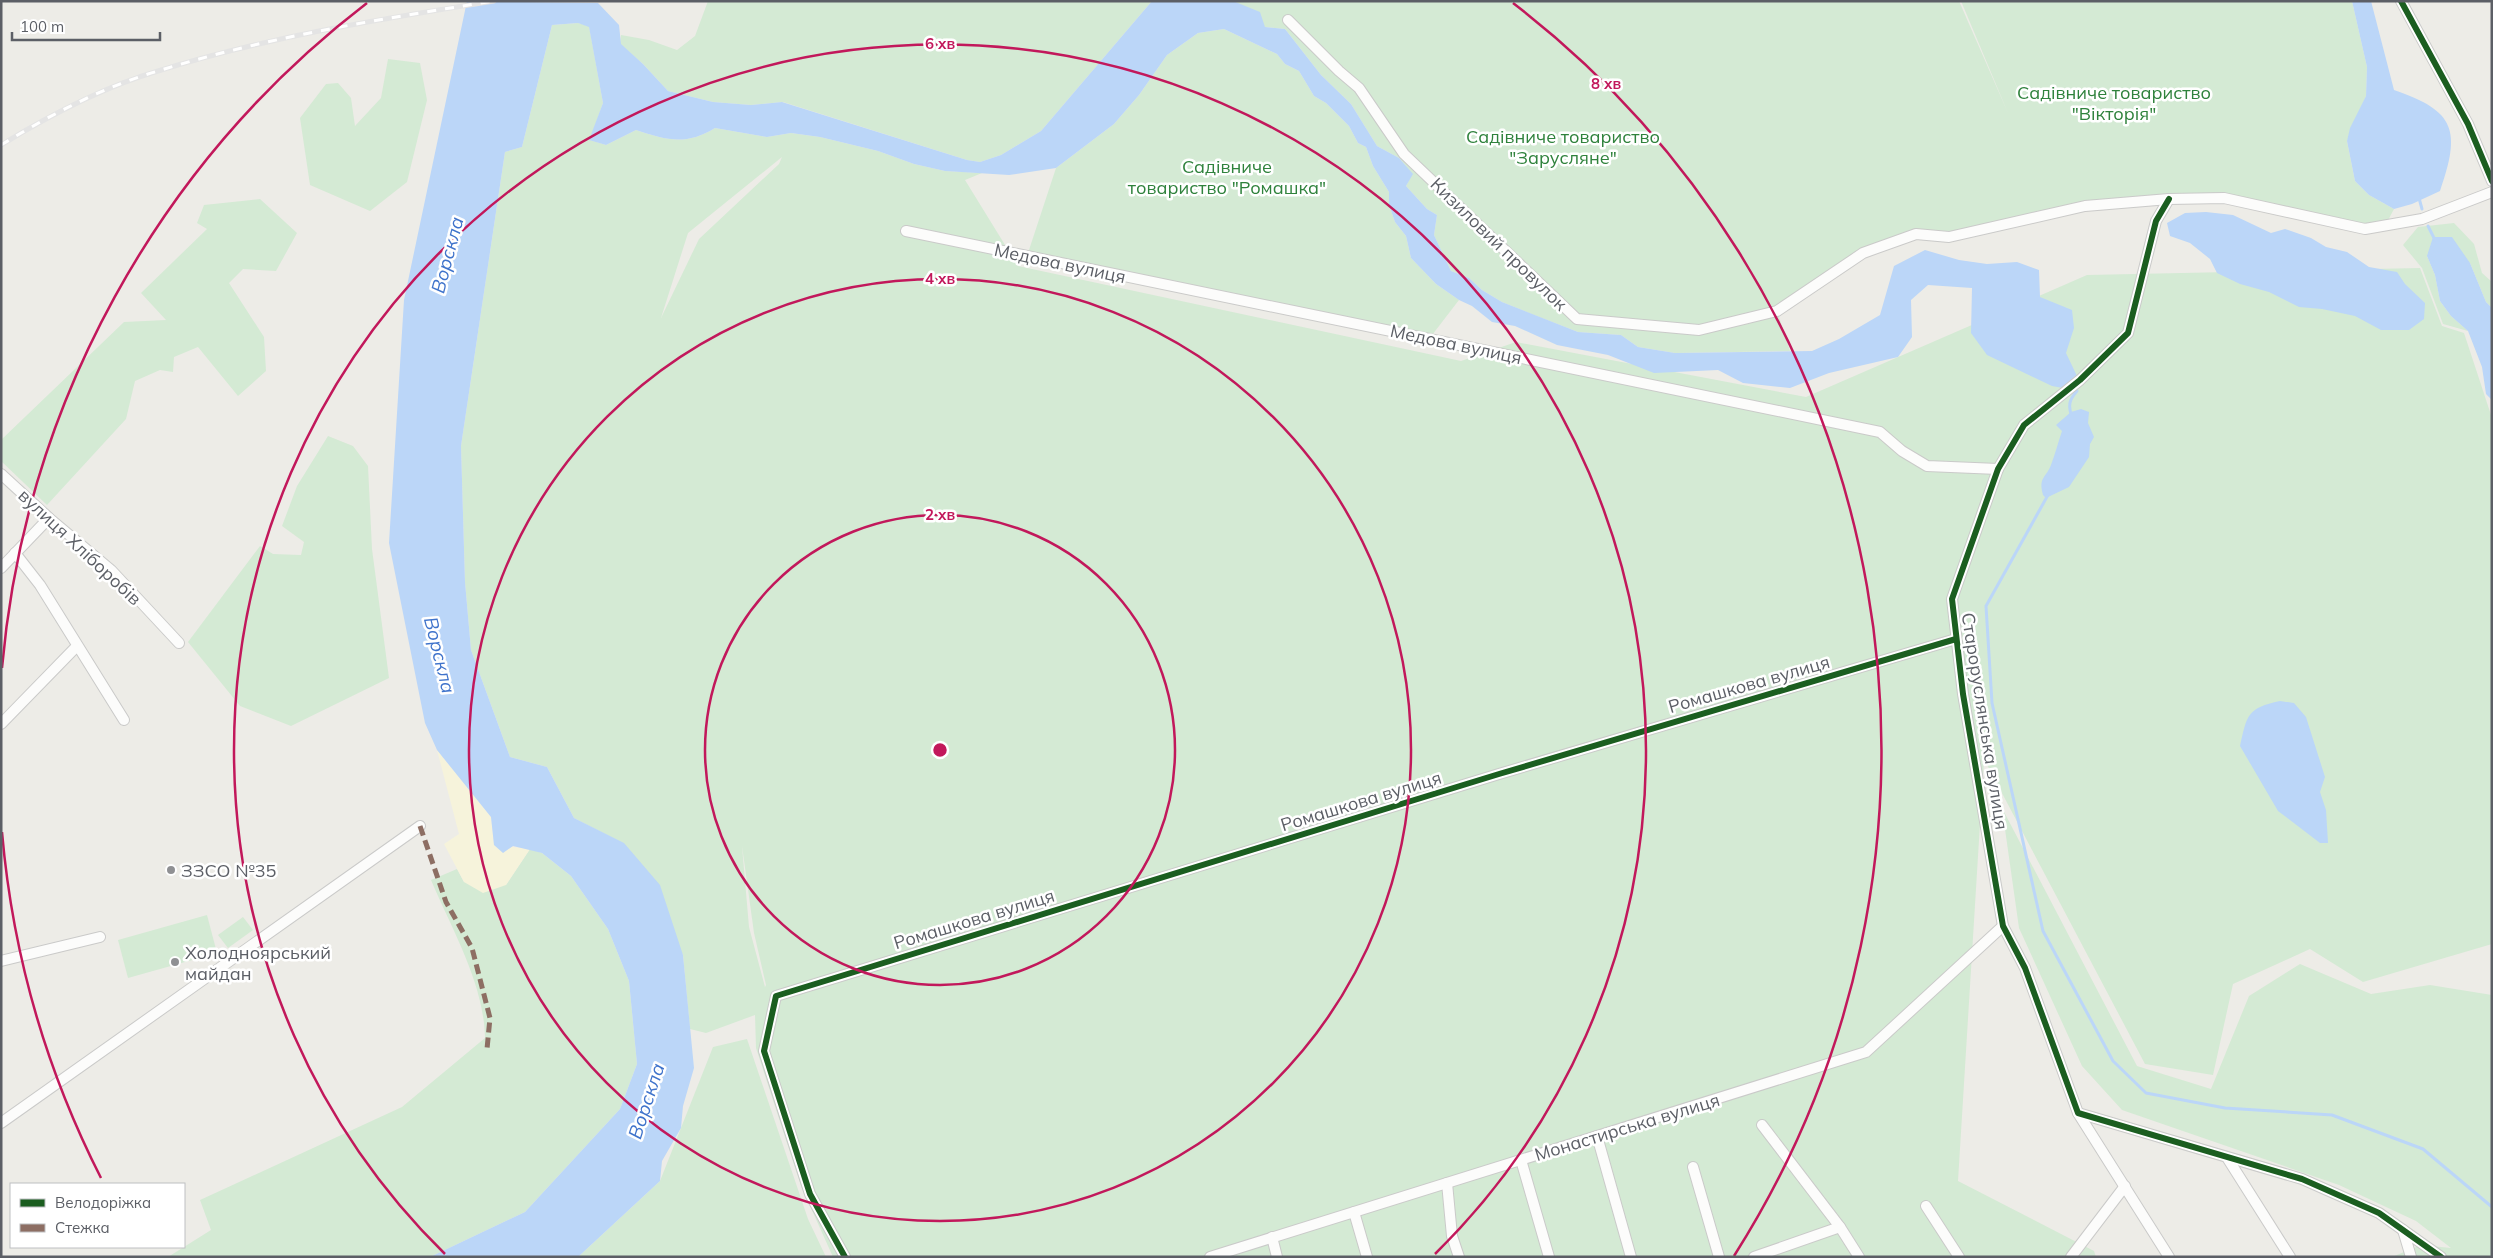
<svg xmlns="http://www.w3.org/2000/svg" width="2493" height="1258" font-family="Mulish,sans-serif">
<rect width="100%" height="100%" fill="#edece7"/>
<g fill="#d4ead4" fill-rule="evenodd">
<path d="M708,1H1152L1041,131L1001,155L980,162L967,160L783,102L751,105L713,102L668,91L643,64L620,44L621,35L649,40L677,50L695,36Z"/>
<path d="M1233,1H1959L2008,113L1961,1H2352L2367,67L2366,96L2347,141L2355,181L2369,195L2394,209L2385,226L2365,229L2224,198L2085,206L1949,237L1916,234L1863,253L1777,311L1790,351L1675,353L1638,347L1621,335L1578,332L1534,315L1502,302L1482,290L1469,278L1451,271L1434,235L1437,215L1427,209L1406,186L1412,174L1399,158L1377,146L1351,104L1321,75L1285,29L1265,27Z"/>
<path d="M578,23L589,26L603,103L590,140L606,145L636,130C666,140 686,146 715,128L767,137L791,133L820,137L878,151L914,164L945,171L982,173L965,180L1018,266L1461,361L1516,342L1806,397L2087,275L2420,268L2442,326L2464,333L2492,418V944L2363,982L2310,949L2233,984L2213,1075L2145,1064L1984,759L1958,1181L2094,1251L2096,1257H833L801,1186L756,1048L755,1015L706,1033L690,1029L683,955L624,844L574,818L547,767L510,757L471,650L465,582L461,446L505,152L522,147L552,25ZM782,157L779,164L699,239L661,318L688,233ZM742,846L754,933L766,985L765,987L749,927Z"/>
<path d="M1224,29L1277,54L1285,64L1299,71L1314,96L1326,103L1349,126L1358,143L1366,147L1373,166L1389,192V205L1395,222L1406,236L1411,258L1436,284L1459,300L1429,339L1027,256L1056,168L1114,124L1139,95L1167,55L1198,33Z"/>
<path d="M388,59L420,63L427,100L407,182L370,211L310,185L300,118L326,84L338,83L351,98L355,126L381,98Z"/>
<path d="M260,199L297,233L276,271L243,269L229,283L264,337L266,371L238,396L198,347L174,357L173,372L160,370L135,381L126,419L47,505L1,461V440L124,322L166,320L141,293L207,229L197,223L204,205Z"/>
<path d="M2454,223L2474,244L2482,273L2492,282V308L2486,302L2470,263L2427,256L2435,275L2440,301L2451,316L2468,331L2443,324L2422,268L2403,245L2418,227Z"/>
<path d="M328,436L353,446L368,466L372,549L389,678L291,726L240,706L188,642L260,546L273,554L301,555L304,542L282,526L297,486Z"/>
<path d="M2002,808L2137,1066L2211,1089L2249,996L2300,964L2371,994L2430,985L2492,995V1257H2392L2421,1245L2451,1248L2416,1221L2339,1185L2122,1110L2082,1066L2019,928Z"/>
<path d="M530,849L542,853L571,876L608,929L629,981L637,1064L620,1109L525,1212L430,1257H168L211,1230L200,1200L402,1107L485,1038C484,983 452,930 431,880L457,869L464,882L506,885Z"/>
<path d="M207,915L217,953L128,978L118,940Z"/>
<path d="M243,917L253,930L228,948L218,935Z"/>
<path d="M747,1039L808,1219L826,1257H578L660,1181L713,1047Z"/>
</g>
<path fill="#f6f3db" d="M437,750L491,817L494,845L530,849L506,885L483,893L464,882L444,844L459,834Z"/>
<g fill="#bbd6f8">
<path d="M467,1L598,3L619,25L621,44L643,64L668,91L713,102L751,105L782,102L967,160L980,162L1001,155L1041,131L1152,1H1233L1260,12L1265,27L1285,29L1321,75L1351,104L1377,146L1399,158L1413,174L1406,186L1427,209L1437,215L1434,235L1451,271L1469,278L1482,290L1502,302L1578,332L1621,335L1638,347L1675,353L1812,351L1839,339L1880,315L1894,266L1925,250L1959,260L1987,264L2017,262L2039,270L2040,297L2072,310L2074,328L2066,353L2077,376L2063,388L2052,386L1987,355L1971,333L1972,288L1928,285L1911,300L1912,337L1898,357L1829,373L1790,388L1743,383L1718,370L1654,373L1608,355L1557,345L1515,326L1492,322L1472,306L1459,300L1436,284L1411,258L1406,236L1395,222L1389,205V192L1373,166L1366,147L1358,143L1349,126L1326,103L1314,96L1299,71L1285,64L1277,54L1224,29L1198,33L1167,55L1139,95L1114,124L1056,168L1009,175L945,171L914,164L878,151L820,137L791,133L767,137L715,128C686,146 666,140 636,130L606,145L589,140L603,103L589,27L578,23L552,25L522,147L505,152L461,446L465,582L471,650L510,757L547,767L574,818L624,843L660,885L683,955L694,1068L683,1106L681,1128L662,1161L660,1181L578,1257H430L525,1212L620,1109L637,1064L629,981L608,929L571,876L542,853L513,846L503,853L494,845L491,817L437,750L425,723L389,543L404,300Z"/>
<path d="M2352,1H2371L2394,90C2456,111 2461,131 2440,191L2412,204L2394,209L2369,195L2355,181L2347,141L2350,128L2366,96L2367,67Z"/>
<path d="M2206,212L2233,215L2271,233L2285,229L2311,238L2326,247L2347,252L2369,267L2397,272L2405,284L2425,303L2424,319L2409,330H2381L2355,316L2322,309L2299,307L2269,292L2240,284L2217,273L2210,259L2190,243L2170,236L2167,223L2185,213Z"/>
<path d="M2433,237H2452L2470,263L2486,302L2492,308V400L2486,394L2482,367L2468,331L2451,316L2440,301L2435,275L2427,256Z"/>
<path d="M2081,409L2089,412L2088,423L2094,437L2090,444L2089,457L2069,487L2046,498L2043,495C2038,477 2046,478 2051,465C2055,454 2058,443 2062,431L2056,425L2071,412Z"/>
<path d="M2280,701L2294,703L2306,717L2325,777L2320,792L2326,810L2328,843H2320L2278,811L2240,746C2247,715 2247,708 2280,701Z"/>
</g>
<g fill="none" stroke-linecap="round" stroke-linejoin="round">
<g stroke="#bbd6f8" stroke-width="3">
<path d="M2419,198L2422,209"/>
<path d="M2428,226L2435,240"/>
<path d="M2071,414C2068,404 2070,399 2077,391"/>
<path d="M2048,495L1986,606L1992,703L2043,931L2113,1061L2146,1093L2225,1108L2332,1115L2423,1149L2492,1207"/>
</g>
<g stroke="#cacac9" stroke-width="12">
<g id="street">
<path d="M2401,1L2468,124L2492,181"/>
<path d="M1288,20L1339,71L1359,88L1404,154L1577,319L1699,330L1777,311L1863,253L1916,234L1949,237L2085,206L2169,199L2224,198L2365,229L2422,219L2492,192"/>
<path d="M2169,199L2156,221L2128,333L2080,380L2024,425L1998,469L1952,599L1963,694L2003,926L2025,968L2078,1113L2302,1179L2379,1213L2441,1257"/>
<path d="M906,231L1880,432L1902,451L1927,466L1998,469"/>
<path d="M1,474L49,518L111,570L179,643"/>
<path d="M15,553L40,585L124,720"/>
<path d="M1,568L49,518"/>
<path d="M1,724L77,646"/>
<path d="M1,961L100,937"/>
<path d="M2078,1113L2169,1257"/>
<path d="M1,1123L420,826"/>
<path d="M1762,1125L1840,1227L1859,1257"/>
<path d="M1597,1136L1631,1257"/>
<path d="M2228,1159L2290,1257"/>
<path d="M1521,1160L1549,1257"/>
<path d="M1693,1167L1719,1257"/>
<path d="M1447,1183L1452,1236L1459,1257"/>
<path d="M1926,1206L1959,1257"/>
<path d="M1354,1212L1367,1257"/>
<path d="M2403,1230L2411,1257"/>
<path d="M1272,1237L1277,1257"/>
<path d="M845,1257L810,1194L764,1051L776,996L1499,774L1956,639"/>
<path d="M1210,1257L1866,1052L2003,926"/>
<path d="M1754,1257L1840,1227"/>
<path d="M2071,1257L2125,1186"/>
</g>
</g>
<use href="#street" stroke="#fcfcfb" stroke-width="10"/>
<g stroke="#e4e4e4" stroke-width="5">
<path id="rail" d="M1,145C50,115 103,87 158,71C267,37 381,19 494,1"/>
</g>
<use href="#rail" stroke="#fff" stroke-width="3" stroke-dasharray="9" stroke-linecap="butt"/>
<path stroke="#8d6e63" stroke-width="5" stroke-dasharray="10 5" stroke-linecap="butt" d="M420,826L446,902L472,948L490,1018L487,1049"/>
<g stroke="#fff" stroke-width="9">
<g id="cycleway">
<path d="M2401,1L2468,124L2492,181"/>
<path d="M2169,199L2156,221L2128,333L2080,380L2024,425L1998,469L1952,599L1963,694L2003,926L2025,968L2078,1113L2302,1179L2379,1213L2441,1257"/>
<path d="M845,1257L810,1194L764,1051L776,996L1499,774L1956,639"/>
</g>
</g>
<use href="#cycleway" stroke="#1b5e20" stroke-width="6"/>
</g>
<g fill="none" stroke="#c2185b" stroke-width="2.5">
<circle cx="940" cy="750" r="235"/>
<circle cx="940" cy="750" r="471"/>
<path d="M445 1254A706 706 0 1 1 1435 1254"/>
<path d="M101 1178A942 942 0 0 1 2 832M2 668A942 942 0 0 1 367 3M1513 3A942 942 0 0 1 1734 1256"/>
</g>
<g fill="#8f9093" stroke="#fff" stroke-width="2">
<circle cx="171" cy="870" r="5"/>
<circle cx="175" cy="962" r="5"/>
</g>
<g text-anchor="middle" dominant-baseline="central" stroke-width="5" stroke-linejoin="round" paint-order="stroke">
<g font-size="18" fill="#2f823c" stroke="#fff">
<text x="2114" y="92">Садівниче товариство<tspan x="2114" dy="21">"Вікторія"</tspan></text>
<text x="1563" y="136">Садівниче товариство<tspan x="1563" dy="21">"Зарусляне"</tspan></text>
<text x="1227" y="166">Садівниче<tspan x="1227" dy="21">товариство "Ромашка"</tspan></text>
</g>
<g font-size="18" fill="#5c5f66" stroke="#fff">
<text transform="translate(1499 244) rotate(44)">Кизиловий провулок</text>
<text transform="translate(1060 263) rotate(12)">Медова вулиця</text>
<text transform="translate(1456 344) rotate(12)">Медова вулиця</text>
<text transform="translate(80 547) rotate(43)">вулиця Хліборобів</text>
<text transform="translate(1749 684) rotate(-16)">Ромашкова вулиця</text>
<text transform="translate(1985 721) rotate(81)">Староруслянська вулиця</text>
<text transform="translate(1361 801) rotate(-17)">Ромашкова вулиця</text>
<text transform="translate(974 919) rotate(-17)">Ромашкова вулиця</text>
<text transform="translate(1627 1127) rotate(-17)">Монастирська вулиця</text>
</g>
<g font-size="18" fill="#5c5f66" stroke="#fff" text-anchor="start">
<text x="181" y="870">ЗЗСО №35</text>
<text x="185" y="952">Холодноярський<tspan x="185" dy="21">майдан</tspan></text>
</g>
<g font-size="19" font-style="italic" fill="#3f73cb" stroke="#fff">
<text transform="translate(447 255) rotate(-75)">Ворскла</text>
<text transform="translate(440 655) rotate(76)">Ворскла</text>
<text transform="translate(646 1101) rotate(-72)">Ворскла</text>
</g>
</g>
<circle cx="940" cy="750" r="8" fill="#c2185b" stroke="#fff" stroke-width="2.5"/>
<g font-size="15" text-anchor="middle" font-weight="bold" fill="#c2185b" stroke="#fff" stroke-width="5" stroke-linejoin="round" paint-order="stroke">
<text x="940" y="49">6 хв</text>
<text x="1606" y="89">8 хв</text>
<text x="940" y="284">4 хв</text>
<text x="940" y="520">2 хв</text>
</g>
<rect width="2493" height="1258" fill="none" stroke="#5c5f66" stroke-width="5"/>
<rect x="10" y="1183" width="175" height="65" fill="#ffffff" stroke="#bebfc2"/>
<rect x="20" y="1199" width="25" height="8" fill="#1b5e20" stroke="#bebfc2"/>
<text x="55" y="1208" font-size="15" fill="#5c5f66">Велодоріжка</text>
<rect x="20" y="1224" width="25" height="8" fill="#8d6e63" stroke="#bebfc2"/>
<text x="55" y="1233" font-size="15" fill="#5c5f66">Стежка</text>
<path d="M12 32v8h148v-8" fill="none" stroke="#5c5f66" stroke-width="2.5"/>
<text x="20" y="32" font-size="15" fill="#5c5f66" stroke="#ffffff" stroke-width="4" paint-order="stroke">100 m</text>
</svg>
